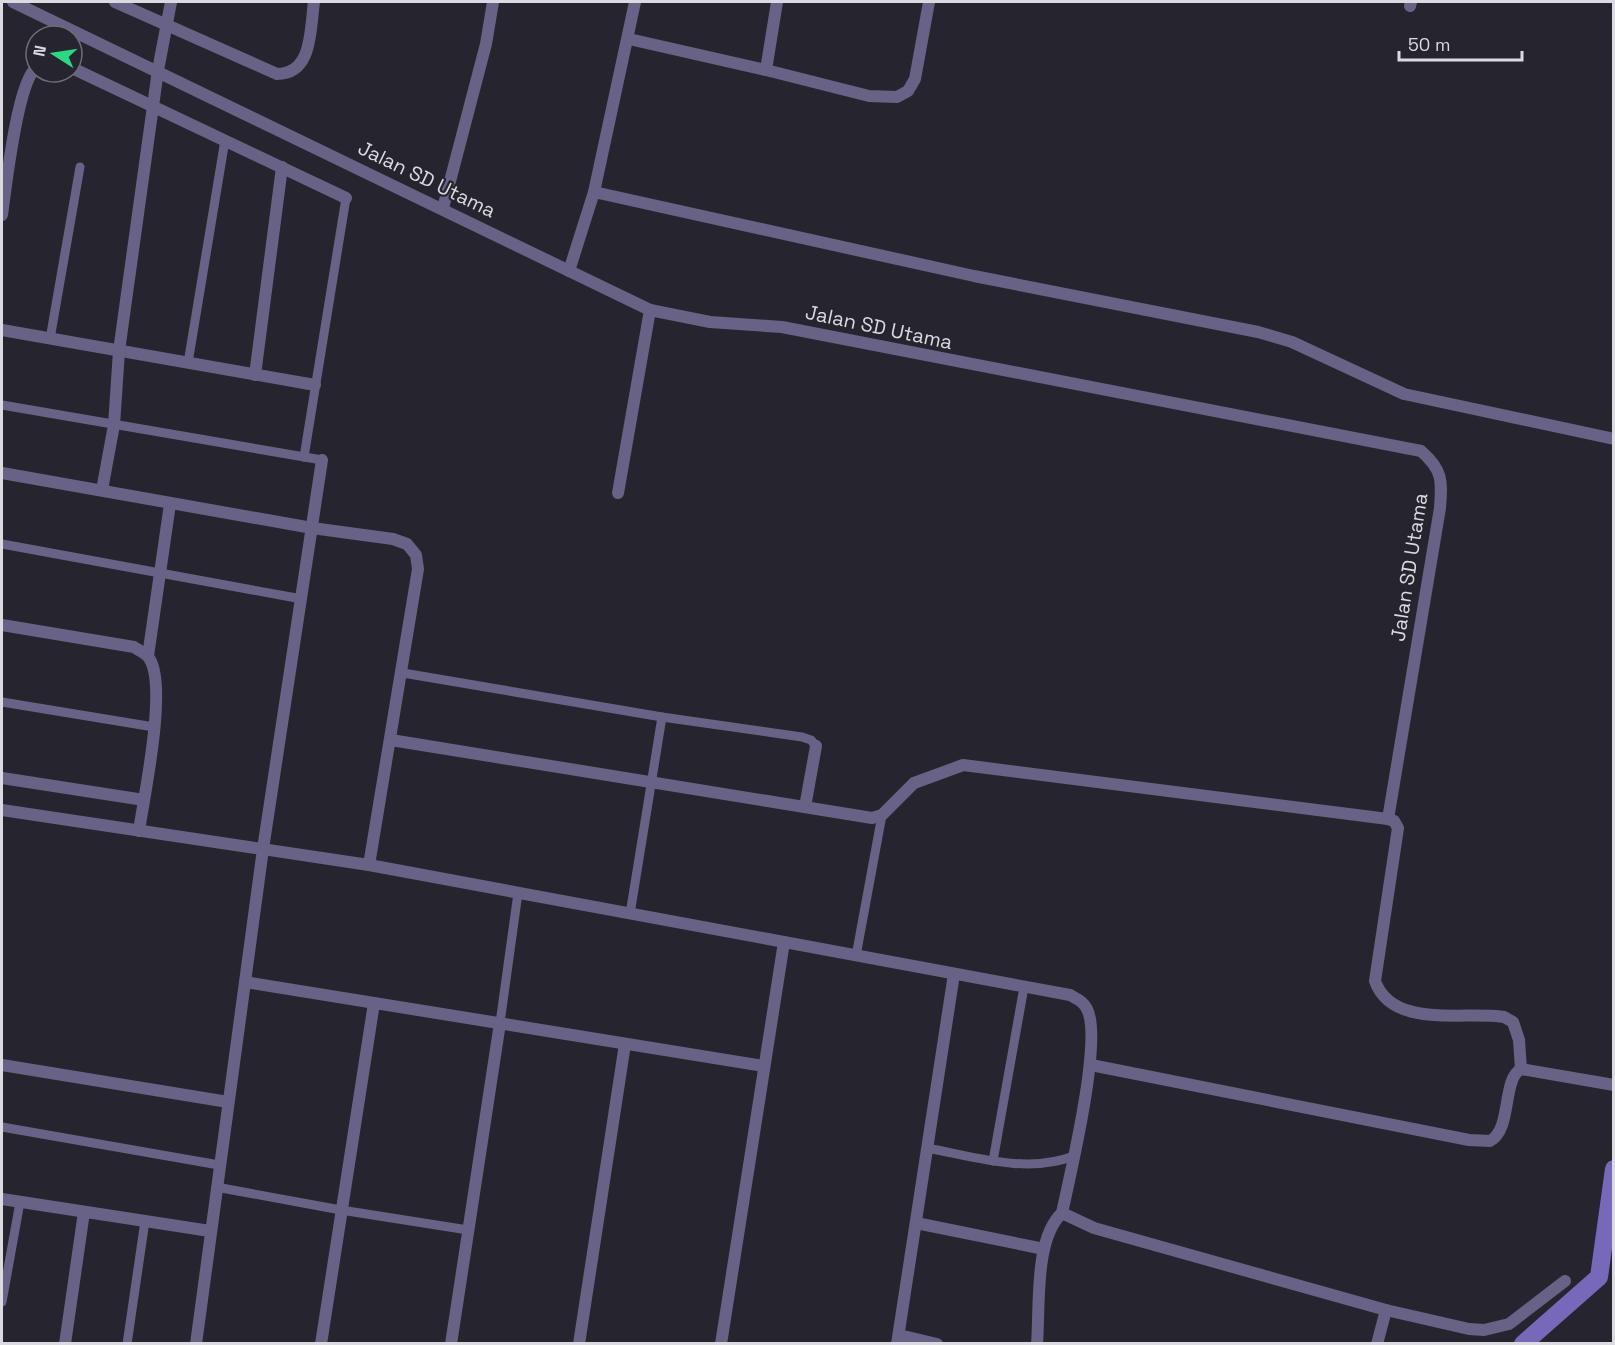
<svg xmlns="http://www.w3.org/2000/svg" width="1615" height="1345" font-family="'Space Grotesk',sans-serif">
<rect width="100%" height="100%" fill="#26252f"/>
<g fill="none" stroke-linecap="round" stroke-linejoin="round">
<path stroke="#7868ba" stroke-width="18" d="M1523,1344L1599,1277L1614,1169"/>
<g stroke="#676286" stroke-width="9">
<path d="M50,339L80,167"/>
<path d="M188,363L225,140"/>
<path d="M2,405L322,460"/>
<path d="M304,457L346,198"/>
<path d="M2,544L302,599"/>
<path d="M403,673L662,717L802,737L811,740L816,746"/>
<path d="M2,702L154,727"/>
<path d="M630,914L662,717"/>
<path d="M856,956L882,815"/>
<path d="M500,1023L518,893"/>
<path d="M2,1127L219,1165"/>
<path d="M927,1148C975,1157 1027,1174 1074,1156"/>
<path d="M993,1161L1024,987"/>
<path d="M216,1187L341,1210L468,1230"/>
<path d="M2,1302L20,1202"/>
<path d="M127,1344L145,1221"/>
</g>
<g stroke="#676286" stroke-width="12">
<path d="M13,2L650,310L710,322L782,327L1421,451C1443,470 1442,481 1440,508L1388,819"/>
<path d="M115,2L277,74C313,74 310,29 314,2"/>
<path d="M1410,6L1411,2"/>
<path d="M629,39L766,70L869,96L897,97L908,91L915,79L929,2"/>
<path d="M72,68L346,198"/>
<path d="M766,70L777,2"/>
<path d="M594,192L974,276L1258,332L1292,342L1404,394L1614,439"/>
<path d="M443,208L486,44L493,2"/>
<path d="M2,215C6,187 17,83 36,68"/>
<path d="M569,271L594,192L635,2"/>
<path d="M2,330L315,385"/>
<path d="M255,375L282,167"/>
<path d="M2,473L312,528L393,539L407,544L416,555L418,569L369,865"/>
<path d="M102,490L114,425L119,351L158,70L171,2"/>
<path d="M618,493L650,310"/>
<path d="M2,625L134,647C138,650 146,653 149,658C168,685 144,796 139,831"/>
<path d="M148,656L170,504"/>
<path d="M391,740L872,818L882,815L914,783L963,765L1388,819L1394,821L1398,828L1375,981C1392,1029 1463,1011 1504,1017L1513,1022L1519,1040L1521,1069"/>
<path d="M2,778L144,800"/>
<path d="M805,807L816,746"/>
<path d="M2,810L369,865L1070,995C1077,999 1083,1001 1087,1009C1103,1039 1070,1175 1062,1213L1094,1228L1386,1310L1469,1329L1484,1330L1509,1324L1565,1281"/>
<path d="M245,982L764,1066"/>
<path d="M2,1065L228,1102"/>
<path d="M1091,1065L1469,1140L1490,1141C1512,1130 1502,1079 1521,1069L1614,1085"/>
<path d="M2,1199L210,1231"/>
<path d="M916,1223L1044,1249"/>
<path d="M899,1335L937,1344"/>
<path d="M65,1344L84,1212"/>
<path d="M196,1344L263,849L322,460"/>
<path d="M321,1344L374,1003"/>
<path d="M451,1344L500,1023"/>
<path d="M579,1344L625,1044"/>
<path d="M721,1344L784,942"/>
<path d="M897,1344L954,974"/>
<path d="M1037,1344C1040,1307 1034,1239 1062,1213"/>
<path d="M1377,1344L1386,1310"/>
</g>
</g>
<g text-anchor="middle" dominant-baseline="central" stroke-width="4.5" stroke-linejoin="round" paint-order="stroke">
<g font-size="20" fill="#dbdae1" stroke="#26252f">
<text transform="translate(427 179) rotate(26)">Jalan SD Utama</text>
<text transform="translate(879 327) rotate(12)">Jalan SD Utama</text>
<text transform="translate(1409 567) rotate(-81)">Jalan SD Utama</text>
</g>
</g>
<rect width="1615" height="1345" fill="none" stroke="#dbdae1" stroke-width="6"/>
<g transform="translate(54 54) rotate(282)"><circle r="28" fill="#26252f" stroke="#6e6d76" stroke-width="1.5"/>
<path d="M0-4.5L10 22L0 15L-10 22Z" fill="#2dd884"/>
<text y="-9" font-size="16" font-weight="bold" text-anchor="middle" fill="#dbdae1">N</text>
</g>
<path d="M1399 51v9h123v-9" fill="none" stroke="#dbdae1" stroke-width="3"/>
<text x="1408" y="51" font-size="18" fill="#dbdae1" stroke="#26252f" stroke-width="4.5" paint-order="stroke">50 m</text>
</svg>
